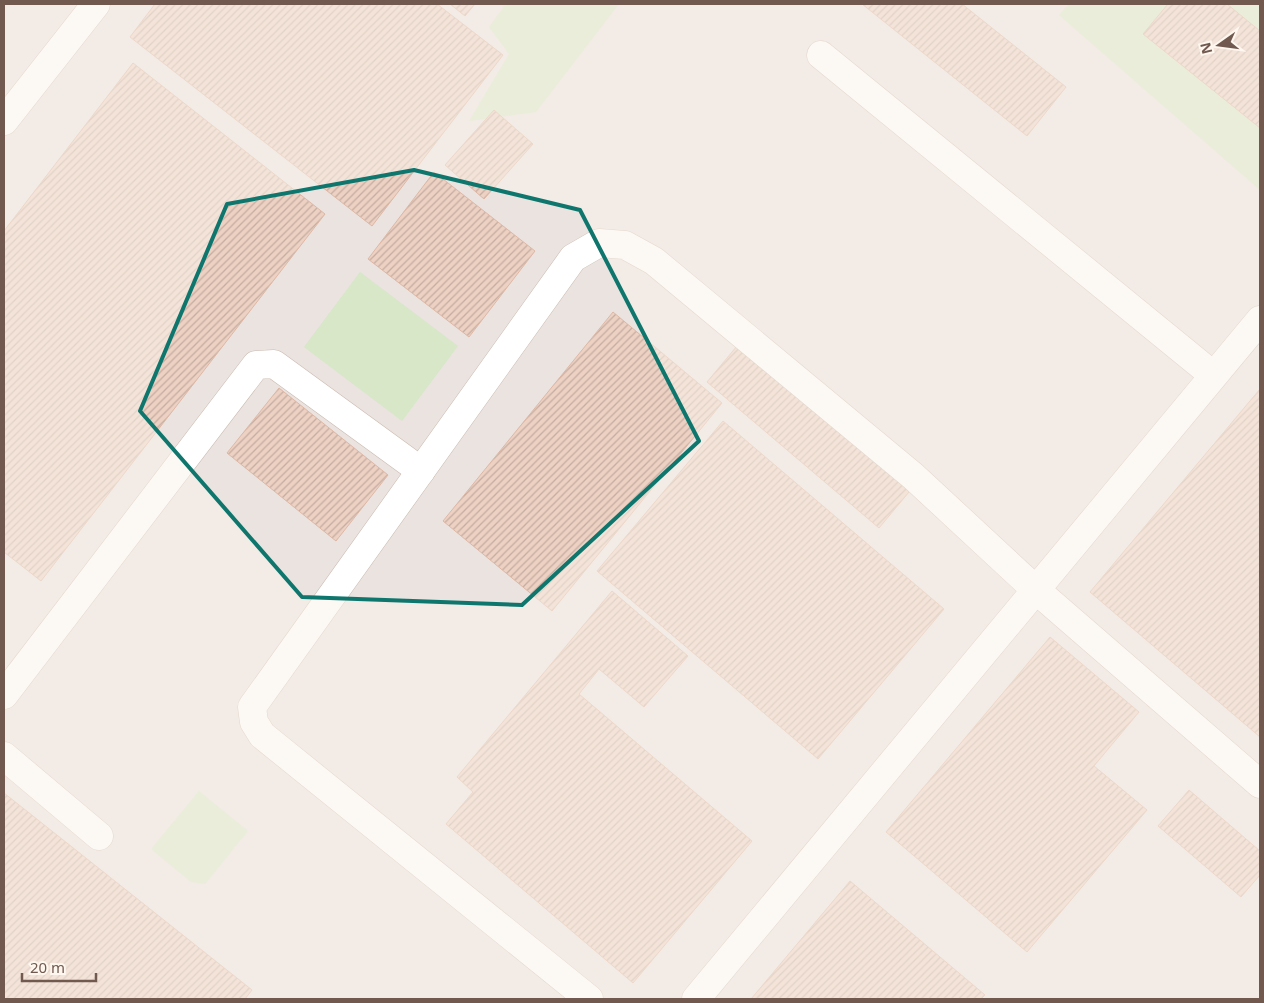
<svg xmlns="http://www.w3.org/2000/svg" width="1264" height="1003" font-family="'Noto Sans',sans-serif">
<defs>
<pattern id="building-hatch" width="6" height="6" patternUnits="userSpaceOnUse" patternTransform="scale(1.25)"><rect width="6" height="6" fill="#edd1c3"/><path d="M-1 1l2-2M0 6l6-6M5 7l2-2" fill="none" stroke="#c4ada1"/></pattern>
</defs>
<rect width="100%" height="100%" fill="#faf2e9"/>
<rect fill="#eae3df" x="4" y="4" width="1256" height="995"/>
<g fill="#d7e7c8">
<path d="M506,4H619L536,112L469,121L509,54L489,27Z"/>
<path d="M1069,4H1260V190L1059,15Z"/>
<path d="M360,272L458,346L402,421L304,347Z"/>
<path d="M199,791L248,831L205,884L191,882L151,849Z"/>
</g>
<g fill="url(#building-hatch)" stroke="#deb7a5">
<path d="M155,4H437L503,55L372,226L130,37Z"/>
<path d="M450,4H475L465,16Z"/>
<path d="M862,4H962L1066,87L1027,136Z"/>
<path d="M1168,4H1227L1260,31V128L1143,34Z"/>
<path d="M133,63L325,214L41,581L4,552V231Z"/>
<path d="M494,110L533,144L484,199L445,165Z"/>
<path d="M434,172L535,251L469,337L368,259Z"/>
<path d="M613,312L722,403L552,611L443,521Z"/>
<path d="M742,340L914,486L879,528L707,382Z"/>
<path d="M279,388L388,475L336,541L227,453Z"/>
<path d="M1260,389V737L1090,592Z"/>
<path d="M723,421L944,609L818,759L597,571Z"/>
<path d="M612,591L688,656L644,707L599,669L579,694L752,841L633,983L446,824L473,792L457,777Z"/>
<path d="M1050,637L1139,712L1094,766L1147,810L1027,952L886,832Z"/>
<path d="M1189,790L1260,851V875L1241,897L1158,826Z"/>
<path d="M4,793L252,990L245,999H4Z"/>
<path d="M850,881L985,995L981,999H751Z"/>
</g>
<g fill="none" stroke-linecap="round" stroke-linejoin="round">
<g stroke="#cbbab0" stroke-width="29">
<g id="minor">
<path d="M821,55L1213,375"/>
<path d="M4,121L96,4"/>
<path d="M4,695L256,365L274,364L421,471"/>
<path d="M4,756L99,836"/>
<path d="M589,999L262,735L254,722L252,707L573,258L599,243L625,245L654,261L913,476L1036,590L1260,784"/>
<path d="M696,999L1260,320"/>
</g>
</g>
<use href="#minor" stroke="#fff" stroke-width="28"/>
</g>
<path d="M0 0H1264V1003H0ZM414,170L580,210L699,441L522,605L302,597L140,411L227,204Z" fill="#faf2e9" fill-opacity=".55" fill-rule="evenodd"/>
<path fill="none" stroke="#0f766e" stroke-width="4" stroke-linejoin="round" d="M414,170L580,210L699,441L522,605L302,597L140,411L227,204Z"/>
<rect width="1264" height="1003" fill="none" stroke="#72594f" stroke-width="10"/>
<g transform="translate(1219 45) rotate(256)" stroke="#fdf7ef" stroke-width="4" paint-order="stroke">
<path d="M0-4L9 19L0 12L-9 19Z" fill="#72594f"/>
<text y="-8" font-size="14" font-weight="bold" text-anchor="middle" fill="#72594f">N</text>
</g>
<path d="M22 973v8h74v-8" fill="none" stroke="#72594f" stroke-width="2.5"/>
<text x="30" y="973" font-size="15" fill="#72594f" stroke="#fdf7ef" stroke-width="4" paint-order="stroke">20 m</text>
</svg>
